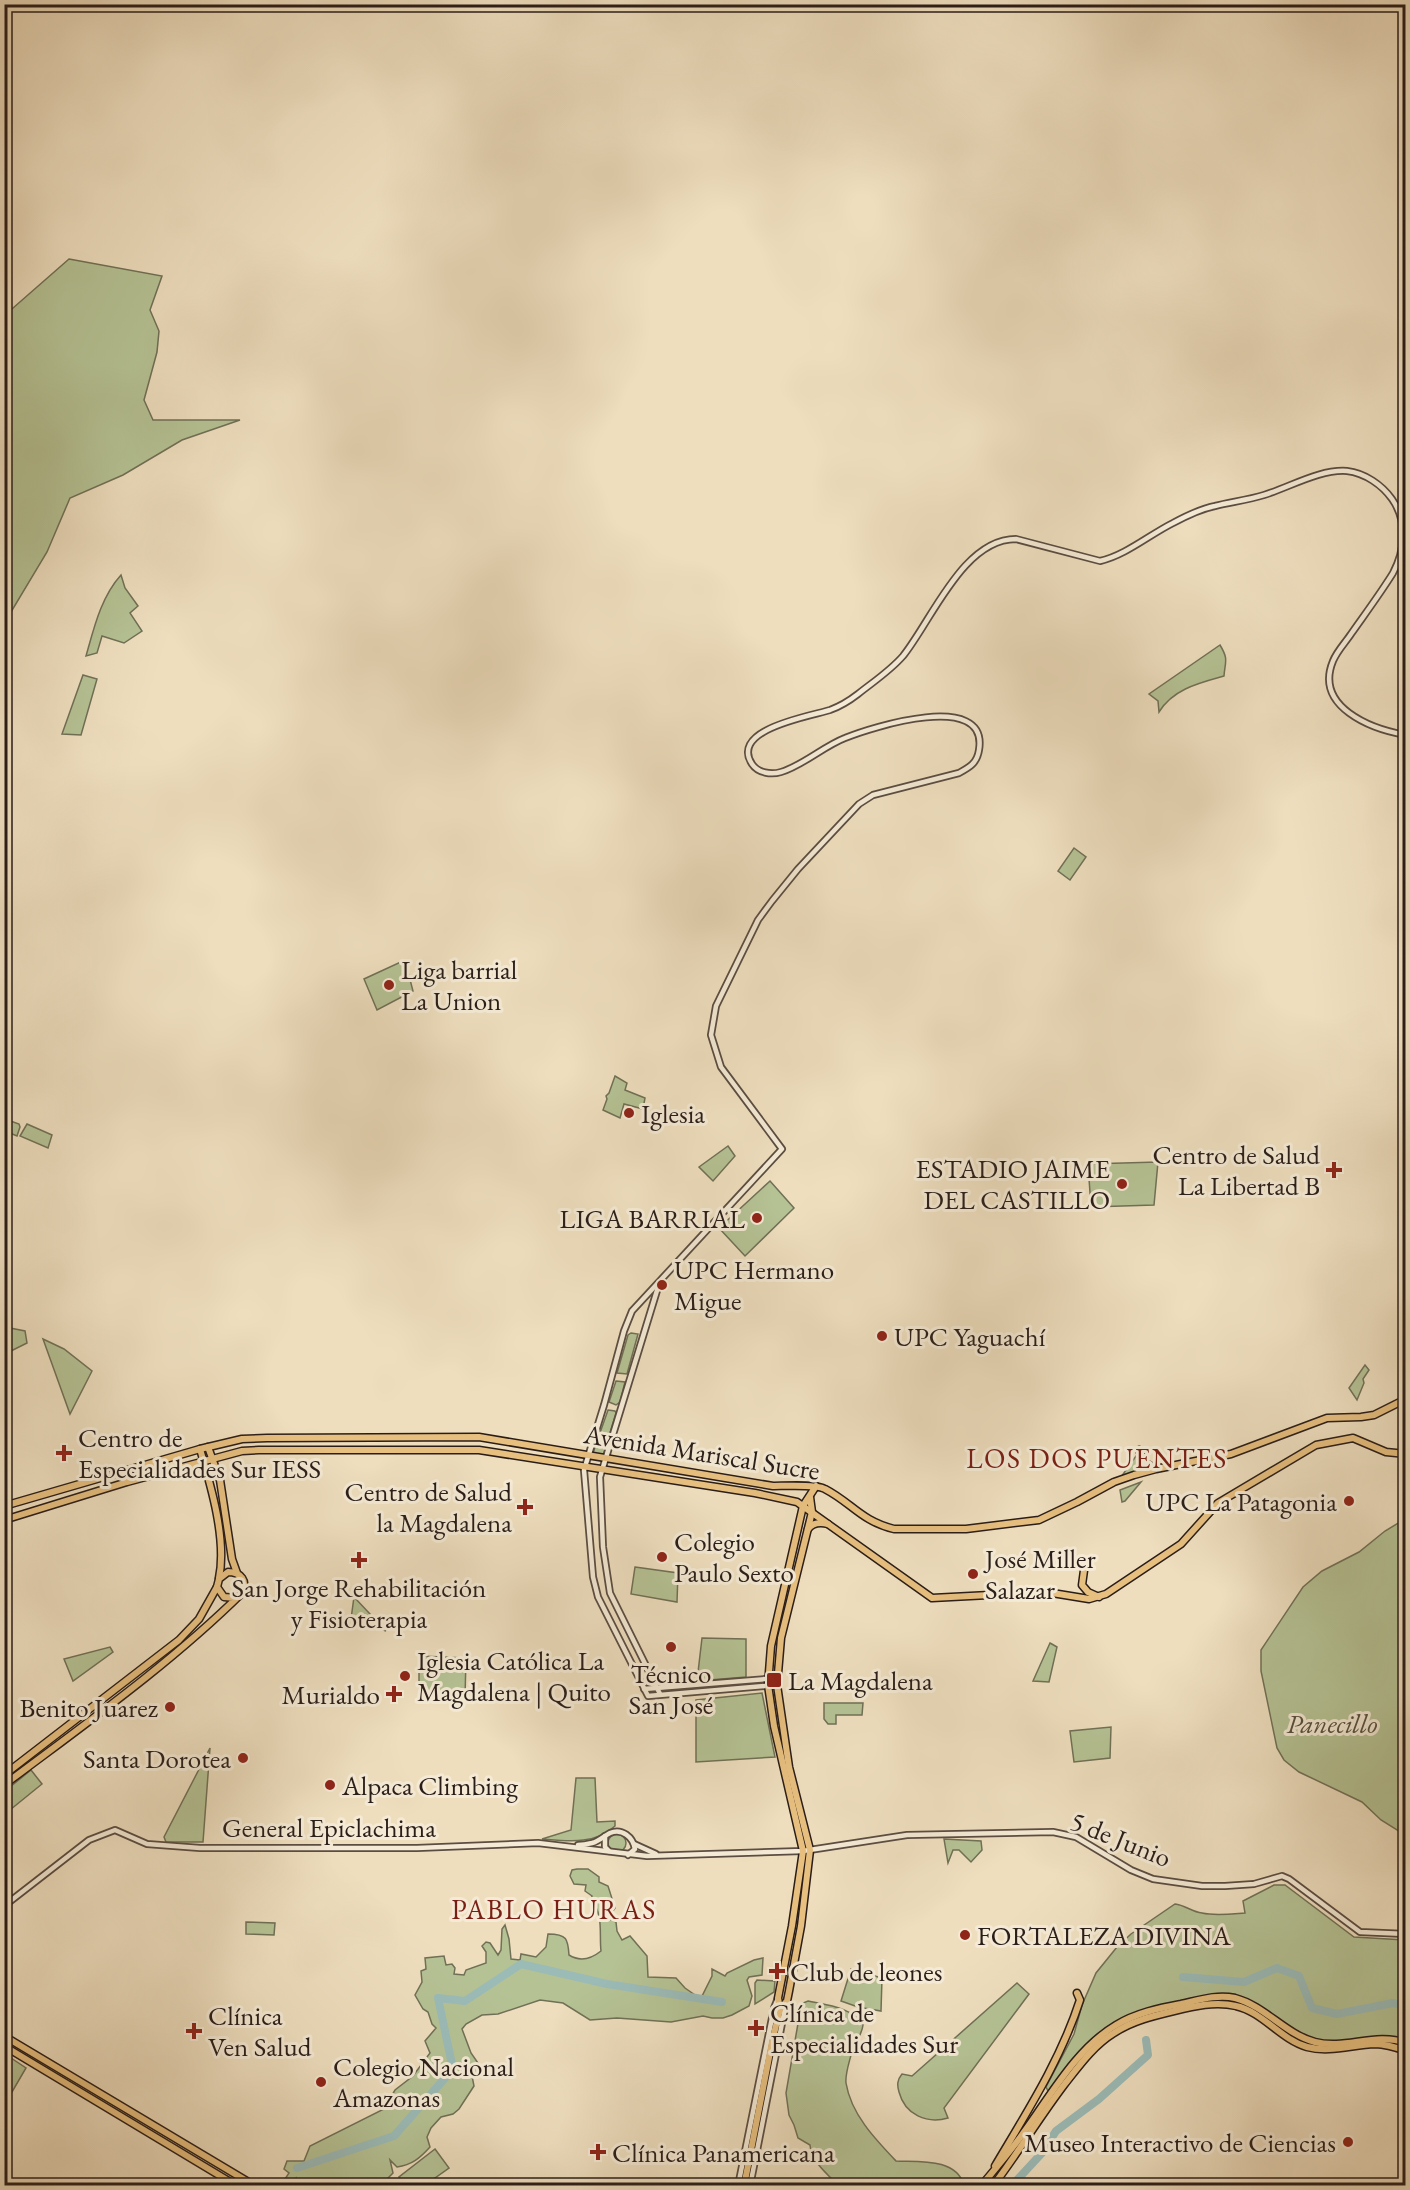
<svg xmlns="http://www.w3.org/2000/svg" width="1410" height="2190" font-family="'EB Garamond',serif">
<rect width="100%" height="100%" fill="#eedebe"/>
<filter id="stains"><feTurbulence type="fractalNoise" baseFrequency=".00333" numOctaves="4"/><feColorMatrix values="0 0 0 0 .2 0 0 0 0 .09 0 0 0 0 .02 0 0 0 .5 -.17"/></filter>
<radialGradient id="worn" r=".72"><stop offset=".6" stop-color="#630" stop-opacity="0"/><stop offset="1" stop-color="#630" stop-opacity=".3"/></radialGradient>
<g fill="#b5c294" stroke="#707056" stroke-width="1.5">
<path d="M69,259L162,276L150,310L159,331L157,352L144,400L153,420H240L182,440L123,475L70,498L47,552L5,622V315Z"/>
<path d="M121,575L125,588L138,606L130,613L142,631L124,643L102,636L97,653L86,656C94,628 101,597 121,575Z"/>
<path d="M1220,645C1229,660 1225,661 1224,676C1199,683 1173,689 1159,712L1158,701L1149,694Z"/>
<path d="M83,675L97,679L81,735L62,734Z"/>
<path d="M1074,848L1086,857L1070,880L1058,871Z"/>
<path d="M405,960L413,991L377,1010L364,979Z"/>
<path d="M615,1076L627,1083L625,1090L645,1098L643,1109L624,1104L620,1118L603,1110L607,1099L606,1096L609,1093Z"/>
<path d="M5,1119L19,1124L20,1127L17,1136L5,1131Z"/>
<path d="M27,1124L52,1135L48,1148L20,1136Z"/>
<path d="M728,1146L735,1156L713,1181L699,1167Z"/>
<path d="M1158,1162L1154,1205L1091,1207L1088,1164Z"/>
<path d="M770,1181L794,1208L745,1256L719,1228Z"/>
<path d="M5,1327L25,1331L27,1343L5,1354Z"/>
<path d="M631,1333L638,1334L627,1374L617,1373L628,1335Z"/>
<path d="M43,1339L64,1349L92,1371L70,1414Z"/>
<path d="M1365,1365L1369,1370L1363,1379L1364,1383L1357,1400L1349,1388Z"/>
<path d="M616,1381L625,1382L620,1402L616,1405L609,1402Z"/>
<path d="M608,1410L615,1411L616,1413L603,1456L593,1453Z"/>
<path d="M1136,1456L1144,1469L1121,1477Z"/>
<path d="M1141,1482L1125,1501L1122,1502L1120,1490Z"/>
<path d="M1405,1519V1835L1381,1820L1362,1802L1299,1772L1284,1760L1277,1748L1261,1671V1650L1303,1587L1322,1571L1359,1552L1385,1531Z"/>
<path d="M635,1567L678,1573L677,1602L631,1594Z"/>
<path d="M354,1597L386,1631L351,1619Z"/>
<path d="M702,1638L746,1639V1677L697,1681Z"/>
<path d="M1050,1643L1057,1647L1049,1682L1033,1681Z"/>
<path d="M110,1647L113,1652L73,1681L64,1659Z"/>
<path d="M419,1656L466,1658L465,1698L419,1699Z"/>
<path d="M762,1693L775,1757L696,1762V1700Z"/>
<path d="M824,1703H863L862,1715H836V1724H828L824,1719Z"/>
<path d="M1111,1727L1110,1758L1074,1762L1070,1731Z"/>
<path d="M210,1748L203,1842H166L164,1837Z"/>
<path d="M31,1770L42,1784L5,1814V1791Z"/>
<path d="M576,1778H595L597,1822L615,1821V1826C595,1845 567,1841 542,1839L571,1830Z"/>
<circle cx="617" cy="1843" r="9"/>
<path d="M944,1839L981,1841L982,1850L971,1862L959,1850H953L948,1863Z"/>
<path d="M577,1869H588L599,1877V1882L608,1886L615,1908L609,1916L611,1920L616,1922L617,1931L622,1940L630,1936L647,1956L648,1977L676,1978L685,1988L698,1997L702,1996L712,1976V1969L725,1976L727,1973L754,1960L763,1958L762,1975L749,1977L747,1980L752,1996L749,2006L732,2015L723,2018H712L703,2016L671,2022L617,2018L590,2020L563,2003L540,2000L498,2014L482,2015L466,2024L462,2029L471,2053L478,2063L479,2071L472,2076L474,2086L459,2109L453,2114L441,2117L431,2128L427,2137L430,2147C420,2158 412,2165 397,2167L390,2160L393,2173L388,2178L394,2185H296V2178L287,2185H281L289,2173L284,2169L287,2161H304L310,2146L384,2109L395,2090L413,2076L430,2053L425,2041L436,2028L432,2024L428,2012L423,2009L415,1995L422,1982L421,1971L426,1969L425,1958L444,1956L446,1965L452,1964L455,1968L454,1974L464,1975L466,1970L486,1963V1952L482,1946L486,1942L490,1943L498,1955L501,1950L502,1929L505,1925L509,1939L511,1959L520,1960L521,1954L536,1957L546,1947L548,1934C567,1934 568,1939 569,1955C580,1962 591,1959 601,1951C599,1934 604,1914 591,1900L592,1896L585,1891L586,1885L574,1884L570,1876L572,1870Z"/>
<path d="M1274,1885H1285L1354,1937L1405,1940V2042L1333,2043L1311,2040L1253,2002L1231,1995L1143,2012L1088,2044L1048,2091L1046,2087L1074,2034L1082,2005L1096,1973L1117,1947L1131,1934L1175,1904C1185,1905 1192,1912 1202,1913C1215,1916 1231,1914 1245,1913L1243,1901Z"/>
<path d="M246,1922L275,1923L274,1935L246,1934Z"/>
<path d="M851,1969L882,1978L881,2011L858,2007L841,2001Z"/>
<path d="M757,1980L775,1981L774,1992L755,2004V1983Z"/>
<path d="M1017,1983L1029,1994L944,2108L948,2118C927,2124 905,2115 899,2092C897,2085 897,2080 902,2074L912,2076Z"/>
<path d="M808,2001C826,2005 852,2007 863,2025C862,2036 853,2044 851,2055C849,2063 845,2075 846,2083C851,2114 875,2139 896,2161C920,2162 956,2158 964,2185H838C827,2174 811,2161 810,2145L798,2138L794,2125L789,2115L786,2093L801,2006L803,2003Z"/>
<path d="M5,2054L26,2068L5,2104Z"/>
<path d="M435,2149L449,2168L425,2185H405L399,2177Z"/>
</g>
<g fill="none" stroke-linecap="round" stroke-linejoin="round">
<g stroke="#9bbbb7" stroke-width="8">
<path d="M1183,1977L1244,1982L1277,1968L1299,1976L1312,2008L1337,2014L1393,2003L1406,2006"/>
<path d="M297,2168L394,2136L453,2069L438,1998L465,2001L521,1964L607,1984L722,2002"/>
<path d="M1017,2180L1042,2153L1056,2131L1099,2099L1148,2055L1146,2040"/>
</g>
<g stroke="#5b4d42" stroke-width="8">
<g id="minor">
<path d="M659,1284L600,1477L603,1547L610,1593L660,1694"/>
<path d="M777,1685L648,1696L598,1597L593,1577L584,1470L604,1405L624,1331L632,1311L782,1149L721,1067L711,1035L716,1006L758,920L772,901L798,869L859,804L873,795L959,773C970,767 977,763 979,750C989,690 872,727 845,738C824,746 802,766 781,772C771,775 758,773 752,764C729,729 811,716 830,710C841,706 849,701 858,694C873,682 890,671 903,656C932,620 963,539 1016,539L1100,561C1126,555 1149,535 1173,523C1186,516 1200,509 1215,506C1231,502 1248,500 1264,495C1290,487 1320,469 1347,471C1365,473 1382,485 1392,499C1408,522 1405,550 1393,573C1380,594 1365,614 1351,634C1345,643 1337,651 1333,661C1314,707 1371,729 1406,735"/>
<path d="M644,1689L778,1678"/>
<path d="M605,1836V1847L609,1851"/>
<path d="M634,1844L656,1854"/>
<path d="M578,1845C583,1845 588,1844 592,1843C599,1841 604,1836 610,1833C622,1828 633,1837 635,1849L628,1855"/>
<path d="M4,1906L89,1840L115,1830L147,1844L200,1848H417L538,1843L647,1856L803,1851L907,1835L1053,1832L1076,1837L1131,1870L1153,1879L1202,1886H1225L1254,1884L1282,1876L1289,1879L1360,1932L1406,1934"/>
<path d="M738,2186L774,2008L778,1998"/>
<path d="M750,2186L786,2003"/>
</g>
</g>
<g stroke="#2a1d18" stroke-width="9">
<g id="major">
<path d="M208,1447L220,1480L232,1559L237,1573"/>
<path d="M200,1449C211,1486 227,1540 219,1578"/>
<path d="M1139,1450L1145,1463L1155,1468"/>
<path d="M4,1506L200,1449L242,1439L267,1438L479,1437L773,1486C784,1486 817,1484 825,1489C852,1503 861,1521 894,1529H966L1039,1520L1077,1502L1114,1482L1134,1475L1156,1469L1231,1454L1327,1418L1361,1417L1374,1415L1406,1399"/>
<path d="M4,1520L127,1482L242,1451L259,1450H479L755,1493L797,1502L932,1598L1046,1592L1089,1599L1106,1594L1181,1544L1218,1503L1316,1445L1353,1438L1386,1452L1406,1454"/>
<path d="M808,1529C813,1522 820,1522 828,1524"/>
<path d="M1085,1563L1082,1585L1088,1592L1099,1597"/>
<path d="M4,1775L179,1640L199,1619L217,1587"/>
<path d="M4,1785C85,1724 170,1664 242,1593C248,1581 241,1572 228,1572L219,1579L217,1587L224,1597L236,1598"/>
<path d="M780,2009L778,1998L792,1926L803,1851L774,1726L768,1685L771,1646L803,1506L816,1486"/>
<path d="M4,2036L255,2186"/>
<path d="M4,2046L237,2186"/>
<path d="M995,2166C1027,2112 1061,2059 1080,2000L1077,1993"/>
<path d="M744,2186L772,2042L780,2009L787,2001L789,1991L801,1926L810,1850L789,1767L777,1685L781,1638L812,1512L810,1497"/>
<path d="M981,2186C996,2168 1011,2151 1024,2132C1051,2095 1076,2049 1116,2025C1136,2013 1159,2008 1181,2004C1199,2000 1217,1994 1235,1998C1265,2006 1285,2034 1315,2042C1345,2050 1375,2032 1406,2043"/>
<path d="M993,2186C1018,2153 1039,2118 1064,2085C1079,2066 1093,2046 1114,2033C1132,2021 1153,2016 1174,2011C1194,2006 1216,2001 1236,2006C1263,2012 1280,2039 1307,2047C1329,2053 1352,2045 1375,2044C1386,2044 1395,2047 1406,2051"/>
</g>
</g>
<use href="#minor" stroke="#f4ead5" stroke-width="4.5"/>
<use href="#major" stroke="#e7bf7f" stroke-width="6"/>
</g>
<g fill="#8f2418" stroke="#f4ead5" stroke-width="2">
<circle cx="389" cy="985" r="6"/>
<circle cx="629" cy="1113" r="6"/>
<path d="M1331 1161h6v6h6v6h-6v6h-6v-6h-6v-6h6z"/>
<circle cx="1122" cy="1184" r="6"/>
<circle cx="757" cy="1218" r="6"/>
<circle cx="662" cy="1285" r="6"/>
<circle cx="882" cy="1336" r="6"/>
<path d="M61 1444h6v6h6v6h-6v6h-6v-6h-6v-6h6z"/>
<circle cx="1349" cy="1501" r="6"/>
<path d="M522 1498h6v6h6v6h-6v6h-6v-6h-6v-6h6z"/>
<circle cx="662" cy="1557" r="6"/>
<path d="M356 1551h6v6h6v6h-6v6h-6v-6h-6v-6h6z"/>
<circle cx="973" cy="1574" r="6"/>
<circle cx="671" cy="1647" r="6"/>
<circle cx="405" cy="1676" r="6"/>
<rect x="766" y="1672" width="16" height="16" rx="3"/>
<path d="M391 1685h6v6h6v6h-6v6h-6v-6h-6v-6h6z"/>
<circle cx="170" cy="1707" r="6"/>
<circle cx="243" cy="1758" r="6"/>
<circle cx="330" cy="1785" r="6"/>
<circle cx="965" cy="1935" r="6"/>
<path d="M774 1962h6v6h6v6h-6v6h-6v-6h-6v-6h6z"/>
<path d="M753 2019h6v6h6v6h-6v6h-6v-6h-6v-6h6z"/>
<path d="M191 2022h6v6h6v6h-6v6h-6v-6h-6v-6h6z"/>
<circle cx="321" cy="2082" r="6"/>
<circle cx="1348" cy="2142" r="6"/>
<path d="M595 2143h6v6h6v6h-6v6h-6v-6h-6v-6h6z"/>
</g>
<g text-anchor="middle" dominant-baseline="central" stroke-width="6" stroke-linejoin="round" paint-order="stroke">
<g font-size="27" fill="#2a1d18" stroke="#f4ead5" text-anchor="start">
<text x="401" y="969">Liga barrial<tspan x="401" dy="31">La Union</tspan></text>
<text x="641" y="1113">Iglesia</text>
<text x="1320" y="1154" text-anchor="end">Centro de Salud<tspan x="1320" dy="31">La Libertad B</tspan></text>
<text x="1110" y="1168" text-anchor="end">ESTADIO JAIME<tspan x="1110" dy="31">DEL CASTILLO</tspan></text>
<text x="745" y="1218" text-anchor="end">LIGA BARRIAL</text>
<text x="674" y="1269">UPC Hermano<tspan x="674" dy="31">Migue</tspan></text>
<text x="894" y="1336">UPC Yaguachí</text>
<text x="78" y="1437">Centro de<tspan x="78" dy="31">Especialidades Sur IESS</tspan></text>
<text x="512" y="1491" text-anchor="end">Centro de Salud<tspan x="512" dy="31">la Magdalena</tspan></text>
<text x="1337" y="1501" text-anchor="end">UPC La Patagonia</text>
<text x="674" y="1541">Colegio<tspan x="674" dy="31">Paulo Sexto</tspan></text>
<text x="985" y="1558">José Miller<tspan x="985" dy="31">Salazar</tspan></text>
<text x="359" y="1587" text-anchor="middle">San Jorge Rehabilitación<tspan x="359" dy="31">y Fisioterapia</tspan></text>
<text x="417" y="1660">Iglesia Católica La<tspan x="417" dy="31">Magdalena | Quito</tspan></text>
<text x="671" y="1673" text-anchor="middle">Técnico<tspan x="671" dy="31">San José</tspan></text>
<text x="788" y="1680">La Magdalena</text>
<text x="380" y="1694" text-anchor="end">Murialdo</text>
<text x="158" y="1707" text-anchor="end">Benito Juarez</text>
<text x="231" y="1758" text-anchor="end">Santa Dorotea</text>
<text x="342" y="1785">Alpaca Climbing</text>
<text x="977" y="1935">FORTALEZA DIVINA</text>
<text x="790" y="1971">Club de leones</text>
<text x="770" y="2012">Clínica de<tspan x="770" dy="31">Especialidades Sur</tspan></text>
<text x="208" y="2015">Clínica<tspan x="208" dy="31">Ven Salud</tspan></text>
<text x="333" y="2066">Colegio Nacional<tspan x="333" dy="31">Amazonas</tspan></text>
<text x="1336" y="2142" text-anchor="end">Museo Interactivo de Ciencias</text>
<text x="612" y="2152">Clínica Panamericana</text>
</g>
<g font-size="27" fill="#2a1d18" stroke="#f4ead5">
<text transform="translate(702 1452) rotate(9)">Avenida Mariscal Sucre</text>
<text x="329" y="1827">General Epiclachima</text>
<text transform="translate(1121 1839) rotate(22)">5 de Junio</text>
</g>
<g font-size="27" font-style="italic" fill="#544f3d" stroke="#f4ead5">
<text x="1332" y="1723">Panecillo</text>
</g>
<g font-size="28" letter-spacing="1.5" fill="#7a1f14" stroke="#f4ead5">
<text x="1097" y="1458">LOS DOS PUENTES</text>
<text x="554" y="1909">PABLO HURAS</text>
</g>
</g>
<rect width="1410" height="2190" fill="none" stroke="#eedebe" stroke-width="24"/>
<rect x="6" y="6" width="1398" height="2178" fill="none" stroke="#2a1d18" stroke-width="3"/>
<rect x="12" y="12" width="1386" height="2166" fill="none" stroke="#2a1d18" stroke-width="1.5"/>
<rect width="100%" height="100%" filter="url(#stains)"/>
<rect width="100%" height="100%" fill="url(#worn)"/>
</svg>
